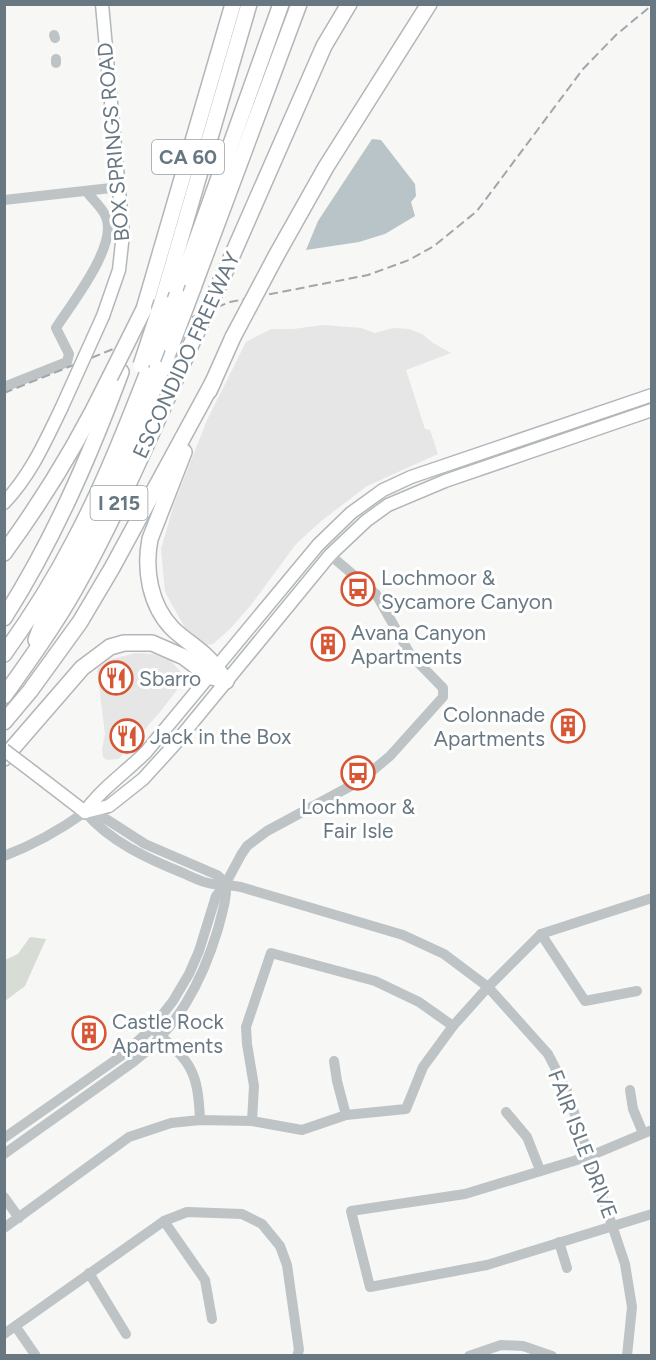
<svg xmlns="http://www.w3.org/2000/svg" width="656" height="1360" font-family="Figtree,sans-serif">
<rect width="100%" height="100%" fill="#f7f7f5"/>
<g fill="#e5e6e5">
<path d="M323,325L361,328L375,333L393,328L409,329L422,334L433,343L451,353L406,370L425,429L430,430L438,454L367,486L320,522L296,544L251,605L230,629L213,644L207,645L185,628L165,592L161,549L174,504L207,420L246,342L271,329H293Z"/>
<path d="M135,653L153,654L170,660L186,678L160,712L124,753L118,759L107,760L103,757L102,749L105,734L97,669L109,660Z"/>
</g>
<path fill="#d7dcd4" d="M30,937L46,939L25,986L5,1001V960L18,954Z"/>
<path fill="#b8c4c8" d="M372,139L381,140L415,184L416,196L411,202L415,216L385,234L359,242L306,250L318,221Z"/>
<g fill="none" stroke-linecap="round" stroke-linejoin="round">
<g stroke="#b2b7ba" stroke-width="15">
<g id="major">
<path d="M102,4L123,234L119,270L103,316"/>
<path d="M4,503C31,474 44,444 61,409"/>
<path d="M33,772L85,812"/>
<path d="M85,812C101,789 126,772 146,752L318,545L351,513L369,500L383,490L411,477L652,395"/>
<path d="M85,812L109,806L143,779L174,745L330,555L366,521L388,505L445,481L652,410"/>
</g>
</g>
<g stroke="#b2b6b9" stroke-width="18">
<g id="highway">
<path d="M276,256L326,167L429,4"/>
<path d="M224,274L324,46L349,4"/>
<path d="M193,288L299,4"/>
<path d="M177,295L281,4"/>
<path d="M162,302L249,4"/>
<path d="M144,309L233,4"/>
<path d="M209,391L233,337"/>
<path d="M184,452L150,539C144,570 150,605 172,628C183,639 197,647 208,658C215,665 220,673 226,681"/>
<path d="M4,553C45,497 80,439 110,377"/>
<path d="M4,618C53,541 89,458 121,372"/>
<path d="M36,640L42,624L66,581L97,522L126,457L171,346"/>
<path d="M4,654C30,618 54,580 74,541C105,483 129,420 153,359"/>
<path d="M4,696C29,661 54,626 75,589C120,509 156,422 194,338"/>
<path d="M4,722L30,691L80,622L112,568L213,382"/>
<path d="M4,758L82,668L110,647L124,643H152L184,657L209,676L226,681"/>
</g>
</g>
<g stroke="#bec3c6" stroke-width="10">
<path d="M54,35L55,38"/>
<path d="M56,59V63"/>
<path d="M4,200L120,187"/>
<path d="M4,387L67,362L69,354L56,328C71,304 118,246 106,217C102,207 92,199 86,191"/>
<path d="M85,812C109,841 148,859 183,873C192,877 203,883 213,884C223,885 231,885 241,887L403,935L444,954L488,987L548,1054L567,1091L625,1264L632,1307L627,1356"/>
<path d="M86,813L106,819L145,844L217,875L226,883"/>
<path d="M4,856C33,845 60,830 85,812"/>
<path d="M541,934L585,1001L637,991"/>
<path d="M156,1032C192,1062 198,1073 200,1120"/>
<path d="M334,1061L337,1081L346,1115"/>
<path d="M630,1090L633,1109L643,1133"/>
<path d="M506,1112L527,1137L540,1170"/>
<path d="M252,1121L254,1086L247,1044L246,1027L271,953L375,981L419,1002L453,1026"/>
<path d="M652,1130L590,1156L465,1194L351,1211L370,1287L487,1265L652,1214"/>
<path d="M4,1138L124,1054L152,1028L173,1001L189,974L199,951L216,896L226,883L241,855L247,846L267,831L360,781L390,756L443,697V688L410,654L376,594L330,555"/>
<path d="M4,1154L132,1063C177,1029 202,982 218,929C222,913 227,899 226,883"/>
<path d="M4,1197L19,1218"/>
<path d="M164,1221L205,1280L212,1319"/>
<path d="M4,1228L129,1137L171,1123L200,1120L252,1121L302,1130L346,1115L406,1109L423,1067L453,1026L488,987L541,934L652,898"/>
<path d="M559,1242L567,1268"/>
<path d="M89,1273L126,1334"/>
<path d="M16,1327L36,1356"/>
<path d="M4,1334L164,1221L187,1212L242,1214L262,1224L280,1246L287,1265L299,1350L297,1356"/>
<path d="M469,1356L501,1345L523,1346L552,1356"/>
</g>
<use href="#major" stroke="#fff" stroke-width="12"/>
<use href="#highway" stroke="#fff" stroke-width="15"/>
<path stroke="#a0a7ac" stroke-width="2" stroke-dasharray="9 4.5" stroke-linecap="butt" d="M4,393L230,302L368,275L409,260L434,246L477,211L583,69L616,35L652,5"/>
<g stroke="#b2b7ba" stroke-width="15" stroke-linecap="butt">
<g id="major-bridge">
<path d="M61,409L103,316"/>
<path d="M4,750L33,772"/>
</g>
</g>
<g stroke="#b2b6b9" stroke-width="18" stroke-linecap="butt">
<g id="highway-bridge">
<path d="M233,337L276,256"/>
<path d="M194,338L224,274"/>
<path d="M171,346L193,288"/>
<path d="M153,359L177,295"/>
<path d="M141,365L162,302"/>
<path d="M110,377L144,309"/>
</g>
</g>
<use href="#major-bridge" stroke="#fff" stroke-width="12"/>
<use href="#highway-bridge" stroke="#fff" stroke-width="15"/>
</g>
<defs>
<g id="bus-ring" transform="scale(1.725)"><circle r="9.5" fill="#fff" stroke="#d75635" stroke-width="1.5"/><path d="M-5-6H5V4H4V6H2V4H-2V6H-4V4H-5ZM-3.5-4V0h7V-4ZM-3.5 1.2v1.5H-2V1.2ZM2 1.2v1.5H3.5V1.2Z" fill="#d75635"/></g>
<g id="building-ring" transform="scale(1.725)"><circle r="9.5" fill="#fff" stroke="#d75635" stroke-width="1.5"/><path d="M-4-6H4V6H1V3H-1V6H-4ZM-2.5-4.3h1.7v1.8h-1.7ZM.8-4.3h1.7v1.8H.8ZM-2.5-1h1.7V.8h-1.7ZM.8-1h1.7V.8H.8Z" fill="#d75635"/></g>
<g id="restaurant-ring" transform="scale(1.725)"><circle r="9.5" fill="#fff" stroke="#d75635" stroke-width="1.5"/><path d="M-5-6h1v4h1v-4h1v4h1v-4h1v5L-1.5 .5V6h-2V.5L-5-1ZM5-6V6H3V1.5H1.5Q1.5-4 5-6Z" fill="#d75635"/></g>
</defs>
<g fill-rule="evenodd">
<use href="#bus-ring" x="358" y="589"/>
<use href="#building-ring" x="328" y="644"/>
<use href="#restaurant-ring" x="116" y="678"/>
<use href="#building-ring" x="568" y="726"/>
<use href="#restaurant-ring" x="127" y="736"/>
<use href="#bus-ring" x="358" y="773"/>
<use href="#building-ring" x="89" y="1033"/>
</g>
<g text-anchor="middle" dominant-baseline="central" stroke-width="6" stroke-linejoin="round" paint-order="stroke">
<g fill="#fff" stroke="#95a0a8" stroke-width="1.5">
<rect x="152" y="140" width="72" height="34" rx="4.5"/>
<rect x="90.5" y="486" width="57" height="34" rx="4.5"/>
</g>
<g font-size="20" font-weight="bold" fill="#687883">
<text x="188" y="157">CA 60</text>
<text x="119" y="503">I 215</text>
</g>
<g font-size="21" fill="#687883" stroke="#fff">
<text transform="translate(113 142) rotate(-95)">BOX SPRINGS ROAD</text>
<text transform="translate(186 355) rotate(-65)">ESCONDIDO FREEWAY</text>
<text transform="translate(583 1144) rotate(69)">FAIR ISLE DRIVE</text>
</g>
<g font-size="21" fill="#687883" stroke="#fff" text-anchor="start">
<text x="381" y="577">Lochmoor &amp;<tspan x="381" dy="24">Sycamore Canyon</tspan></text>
<text x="351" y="632">Avana Canyon<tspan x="351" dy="24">Apartments</tspan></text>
<text x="139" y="678">Sbarro</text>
<text x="545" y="714" text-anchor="end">Colonnade<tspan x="545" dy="24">Apartments</tspan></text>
<text x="150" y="736">Jack in the Box</text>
<text x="358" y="806" text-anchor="middle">Lochmoor &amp;<tspan x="358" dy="24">Fair Isle</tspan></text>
<text x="112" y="1021">Castle Rock<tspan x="112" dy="24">Apartments</tspan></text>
</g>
</g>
<rect width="656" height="1360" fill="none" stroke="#687883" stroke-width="12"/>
</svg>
